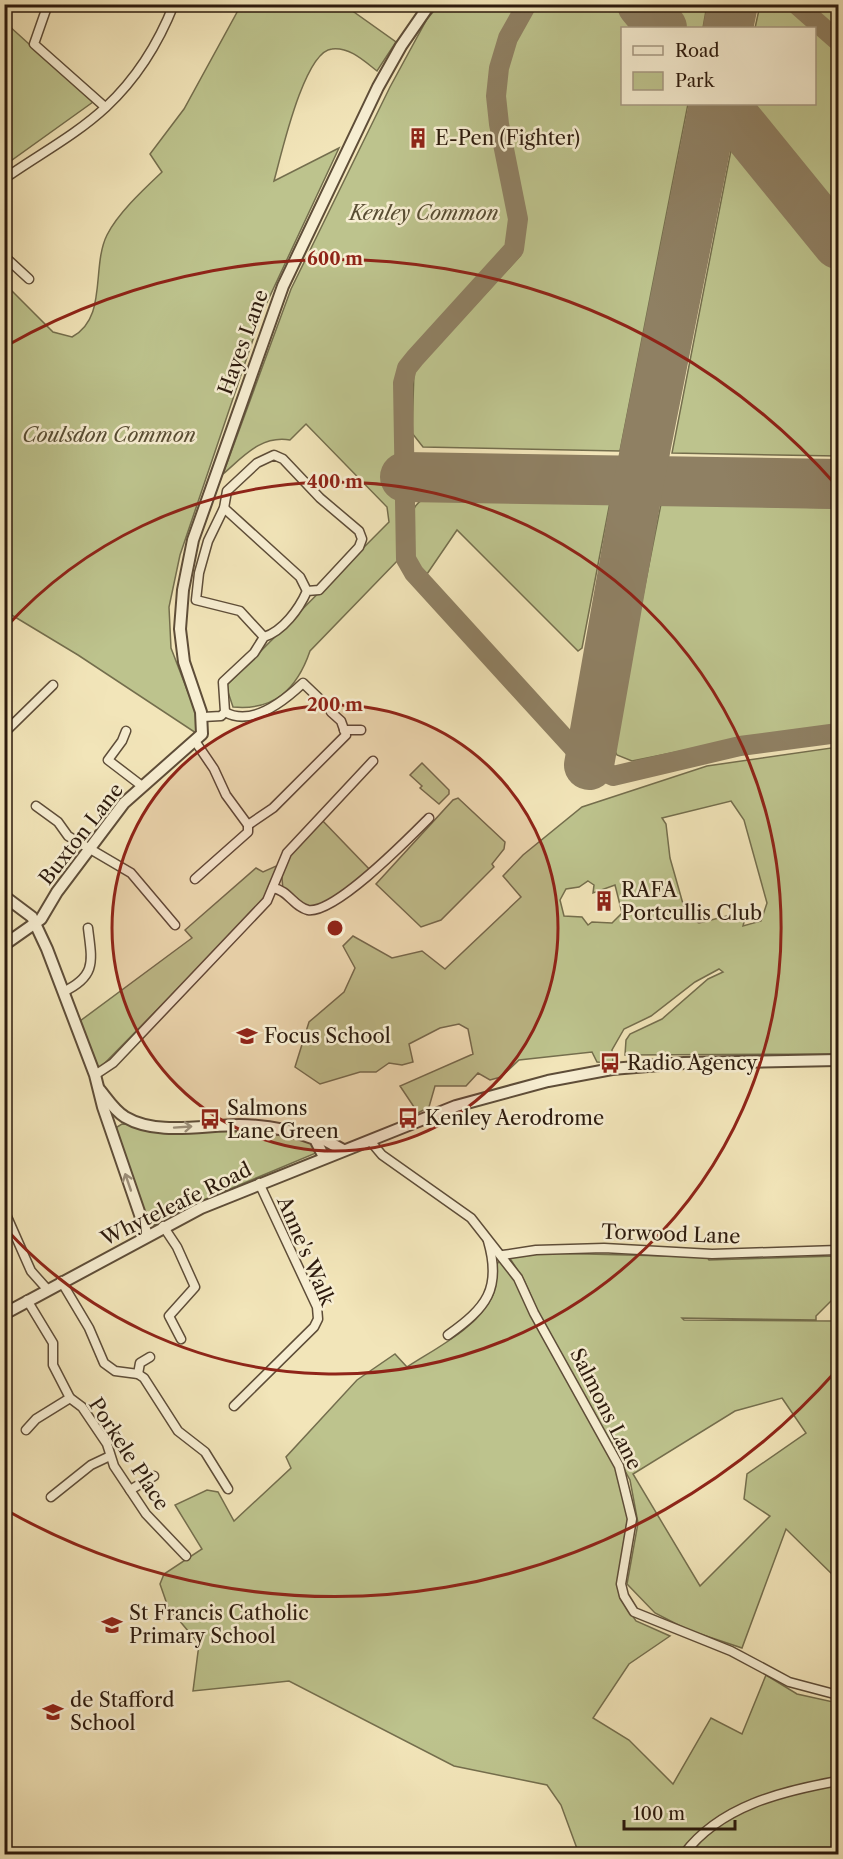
<svg xmlns="http://www.w3.org/2000/svg" width="843" height="1859" font-family="'Libre Caslon Text',serif">
<rect width="100%" height="100%" fill="#f2e5b9"/>
<filter id="stains"><feTurbulence type="fractalNoise" baseFrequency=".00333" numOctaves="4"/><feColorMatrix values="0 0 0 0 .2 0 0 0 0 .09 0 0 0 0 .02 0 0 0 .5 -.17"/></filter>
<radialGradient id="worn" r=".72"><stop offset=".6" stop-color="#630" stop-opacity="0"/><stop offset="1" stop-color="#630" stop-opacity=".3"/></radialGradient>
<g fill="#bdc38d" stroke="#746e4d" stroke-width="1.5" fill-rule="evenodd">
<path d="M5,4L8,25L93,102L5,165Z"/>
<path d="M241,5H344L396,42L377,71C364,61 350,47 332,49C304,51 281,156 274,181L339,148L262,313L180,555L169,607L171,648L196,713L198,726L196,733L78,655L5,611V284L53,332L72,337C108,318 91,267 107,235C118,213 144,189 162,172L150,154L184,109Z"/>
<path d="M439,5H522L504,37L495,66L491,97L493,126L513,218L508,249L403,366L398,383L401,557L310,651C297,689 274,711 233,707L226,686L389,522L387,507L306,424L290,440C261,435 243,457 223,474L291,289L390,87L427,19Z"/>
<path d="M535,5H707L703,28H622V104H688L620,451L423,447L412,433L414,371L520,256L526,217L506,126L503,104L504,73L525,17Z"/>
<path d="M760,5H791L838,51V456L672,453L740,104H814V28H755Z"/>
<path d="M809,5H838V34Z"/>
<path d="M426,498L610,502L582,648L578,651L457,530L427,574L412,559C411,538 403,507 426,498Z"/>
<path d="M661,504L838,508V727L706,746L632,761L617,755L613,747Z"/>
<path d="M838,747V1054L625,1055L626,1040L630,1034L662,1019L708,979L723,972L719,969L695,982L651,1016L624,1029L612,1050L613,1063L597,1062L592,1052L519,1060L501,1077L490,1080L478,1073L466,1086H435L429,1107L418,1113L400,1086L473,1054L468,1029L459,1024L440,1028L409,1044L413,1062L402,1065L389,1063L376,1072H360L320,1084L295,1067L309,1022L344,992L355,968L343,946L353,936L392,958L422,951L445,969L521,897L503,876L523,855L582,807L707,766ZM731,801L744,820L767,903L761,921L743,926L747,911L699,923L687,918L670,858L666,824L662,818ZM588,881L594,885L593,893L615,885L622,913L612,923L592,922L588,925L582,917L564,916L560,900L566,889L579,887Z"/>
<path d="M422,763L449,790V794L439,804L420,788L422,786L410,775Z"/>
<path d="M458,798L505,842L504,849L492,864L494,867L441,920L421,927L376,884L453,800Z"/>
<path d="M320,818L372,872L350,891L310,910L283,890L281,866L265,896L241,924L99,1069L80,1021L192,938L185,930L256,868L263,872L281,864Z"/>
<path d="M122,1124L294,1136L310,1142L316,1153L206,1199L148,1228L116,1131L117,1127Z"/>
<path d="M546,1253L707,1257L709,1260L838,1256V1294L816,1316V1320L682,1318L684,1320L838,1321V1342L836,1343L838,1346V1580L786,1529L742,1648L688,1630L655,1613L627,1584L638,1523L630,1480L542,1321L524,1280L509,1257ZM782,1398L806,1433L747,1474L744,1499L770,1516L700,1586L633,1474L735,1411Z"/>
<path d="M500,1259L515,1278L617,1469L628,1516L617,1584L620,1598L636,1621L670,1636L629,1664L593,1718L629,1740L673,1784L711,1718L742,1734L766,1675L797,1694L838,1703V1854H579L561,1805L547,1785L454,1766L289,1681L193,1691L199,1644L168,1607L160,1584L164,1574L202,1549L175,1505L207,1490L218,1492L234,1521L291,1468L286,1457L357,1380L395,1354L407,1367C436,1348 478,1328 493,1295C498,1284 492,1270 500,1259Z"/>
</g>
<g fill="none" stroke-linecap="round" stroke-linejoin="round">
<g stroke="#8f8063" stroke-width="20">
<path d="M527,4L508,38L499,68L496,96L499,124L518,219L514,249L415,358L407,368L403,383L406,559L414,573L589,765L613,776L740,746L838,733"/>
<path d="M796,4L838,41"/>
</g>
<g stroke="#8f8063" stroke-width="50">
<path d="M642,4L662,28"/>
<path d="M728,28L733,4"/>
<path d="M724,104L838,244"/>
<path d="M405,477L838,484"/>
<path d="M589,765L639,481L714,104"/>
</g>
<g stroke="#5e4d38" stroke-width="11">
<g id="minor">
<path d="M48,4L34,44L105,107"/>
<path d="M4,179C38,155 76,135 106,107C136,79 159,42 174,4"/>
<path d="M4,256L29,279"/>
<path d="M224,508L300,577L307,591"/>
<path d="M225,712C251,727 283,702 303,683L326,705"/>
<path d="M203,717L221,716L225,712L223,682L254,653L264,637C283,631 299,609 307,591L319,590L359,547L362,539L359,531L320,498L283,459L274,455L257,463L227,491L224,508L208,541L199,573L196,600L240,611L264,637"/>
<path d="M344,730H361"/>
<path d="M126,731L122,741L108,760L142,786"/>
<path d="M4,733L53,685"/>
<path d="M36,806L58,822L68,836L131,873L175,925"/>
<path d="M248,825L273,808L346,735L341,721L331,712"/>
<path d="M195,879L248,832V825L226,795L214,769L195,741"/>
<path d="M273,888C288,890 294,907 308,910C335,914 409,838 429,818"/>
<path d="M63,992C97,976 92,961 88,928"/>
<path d="M95,1075L113,1063L267,901L287,853L373,761"/>
<path d="M371,1142L382,1155L471,1218L518,1278L534,1313L619,1466L632,1519L621,1584L624,1596L634,1612L731,1651L789,1682L838,1695"/>
<path d="M4,1210L31,1271L47,1289"/>
<path d="M163,1226L177,1247L195,1287L169,1316L181,1339"/>
<path d="M503,1255L536,1250L604,1248L712,1254L838,1250"/>
<path d="M61,1281L89,1328L104,1363L115,1371L138,1374L144,1378L178,1431L205,1452L228,1489"/>
<path d="M27,1300L53,1343V1365L70,1398L82,1407L107,1444L114,1466L146,1514L186,1556"/>
<path d="M448,1335C486,1308 502,1289 488,1241"/>
<path d="M138,1374L140,1363L150,1357"/>
<path d="M234,1406L314,1327L318,1319L317,1307L259,1183"/>
<path d="M26,1430L36,1419L70,1398"/>
<path d="M130,1490L154,1476"/>
<path d="M51,1497L91,1465L110,1456"/>
<path d="M684,1854C720,1806 782,1791 838,1781"/>
</g>
</g>
<g stroke="#5e4d38" stroke-width="14">
<g id="tertiary">
<path d="M4,896L32,917L47,949L95,1075L103,1107L147,1235"/>
<path d="M4,945L41,919L57,892L124,803L202,734L201,712L184,662L180,629L183,590L193,540L283,286L378,87L401,46L430,4"/>
<path d="M100,1090C108,1100 114,1110 125,1117C157,1136 202,1125 239,1125C265,1125 291,1130 315,1139L324,1157"/>
<path d="M315,1139H323L343,1150"/>
<path d="M4,1314L201,1208L456,1106L548,1081L612,1069L684,1063L838,1060"/>
</g>
</g>
<use href="#minor" stroke="#f7eed2" stroke-width="8"/>
<use href="#tertiary" stroke="#f7eed2" stroke-width="10"/>
</g>
<defs><path id="oneway-shaft" d="M-6 0H5M1.5-3L5.5 0L1.5 3" fill="none" stroke-width="1.6" stroke-linecap="round" stroke-linejoin="round" transform="scale(1.5)"/></defs>
<g stroke="#9c8f79">
<use href="#oneway-shaft" transform="translate(183 1127) rotate(-4)"/>
<use href="#oneway-shaft" transform="translate(128 1182) rotate(-109)"/>
</g>
<circle cx="335" cy="928" r="223" fill="#8f2418" fill-opacity=".12"/>
<g fill="none" stroke="#8f2418" stroke-width="3">
<circle cx="335" cy="928" r="223"/>
<path d="M6 627A446 446 0 1 1 6 1229"/>
<path d="M836 1371A669 669 0 0 1 6 1510M6 346A669 669 0 0 1 836 485"/>
</g>
<defs>
<g id="building-bare" transform="scale(1.62)"><path d="M-4-6H4V6H1V3H-1V6H-4ZM-2.5-4.3h1.7v1.8h-1.7ZM.8-4.3h1.7v1.8H.8ZM-2.5-1h1.7V.8h-1.7ZM.8-1h1.7V.8H.8Z" fill="#8f2418" stroke="#f7eed2" stroke-width="2.5" paint-order="stroke"/></g>
<g id="school-bare" transform="scale(1.62)"><path d="M0-5L7-2L0 1L-7-2ZM-4 1L0 2.5L4 1V4Q0 6-4 4Z" fill="#8f2418" stroke="#f7eed2" stroke-width="2.5" paint-order="stroke"/></g>
<g id="bus-bare" transform="scale(1.62)"><path d="M-5-6H5V4H4V6H2V4H-2V6H-4V4H-5ZM-3.5-4V0h7V-4ZM-3.5 1.2v1.5H-2V1.2ZM2 1.2v1.5H3.5V1.2Z" fill="#8f2418" stroke="#f7eed2" stroke-width="2.5" paint-order="stroke"/></g>
</defs>
<g fill-rule="evenodd">
<use href="#building-bare" x="418" y="138"/>
<use href="#building-bare" x="604" y="901"/>
<use href="#school-bare" x="247" y="1036"/>
<use href="#bus-bare" x="610" y="1063"/>
<use href="#bus-bare" x="408" y="1118"/>
<use href="#bus-bare" x="210" y="1119"/>
<use href="#school-bare" x="112" y="1625"/>
<use href="#school-bare" x="53" y="1712"/>
</g>
<g text-anchor="middle" dominant-baseline="central" stroke-width="5" stroke-linejoin="round" paint-order="stroke">
<g font-size="20" fill="#2c1a0d" stroke="#f7eed2" text-anchor="start">
<text x="435" y="138">E-Pen (Fighter)</text>
<text x="621" y="890">RAFA<tspan x="621" dy="23">Portcullis Club</tspan></text>
<text x="264" y="1036">Focus School</text>
<text x="627" y="1063">Radio Agency</text>
<text x="227" y="1108">Salmons<tspan x="227" dy="23">Lane Green</tspan></text>
<text x="425" y="1118">Kenley Aerodrome</text>
<text x="129" y="1613">St Francis Catholic<tspan x="129" dy="23">Primary School</tspan></text>
<text x="70" y="1700">de Stafford<tspan x="70" dy="23">School</tspan></text>
</g>
<g font-size="20" font-style="italic" fill="#584d33" stroke="#f7eed2">
<text x="424" y="213">Kenley Common</text>
<text x="109" y="435">Coulsdon Common</text>
</g>
<g font-size="20" fill="#2c1a0d" stroke="#f7eed2">
<text transform="translate(243 342) rotate(-70)">Hayes Lane</text>
<text transform="translate(81 834) rotate(-52)">Buxton Lane</text>
<text transform="translate(176 1204) rotate(-26)">Whyteleafe Road</text>
<text transform="translate(671 1234) rotate(2)">Torwood Lane</text>
<text transform="translate(306 1251) rotate(67)">Anne's Walk</text>
<text transform="translate(606 1409) rotate(63)">Salmons Lane</text>
<text transform="translate(129 1454) rotate(57)">Porkele Place</text>
</g>
</g>
<circle cx="335" cy="928" r="9" fill="#8f2418" stroke="#f7eed2" stroke-width="3"/>
<g font-size="18" text-anchor="middle" font-weight="bold" fill="#8f2418" stroke="#f7eed2" stroke-width="5" stroke-linejoin="round" paint-order="stroke">
<text x="335" y="265">600 m</text>
<text x="335" y="488">400 m</text>
<text x="335" y="711">200 m</text>
</g>
<rect width="843" height="1859" fill="none" stroke="#f2e5b9" stroke-width="24"/>
<rect x="6" y="6" width="831" height="1847" fill="none" stroke="#2c1a0d" stroke-width="3"/>
<rect x="12" y="12" width="819" height="1835" fill="none" stroke="#2c1a0d" stroke-width="1.5"/>
<rect x="621" y="27" width="195" height="78" fill="#f7eed2" stroke="#a69983" stroke-width="1.5"/>
<rect x="633" y="46" width="30" height="9" fill="#f7eed2" stroke="#a69983" stroke-width="1.5"/>
<text x="675" y="57" font-size="18" fill="#2c1a0d">Road</text>
<rect x="633" y="72" width="30" height="18" fill="#bdc38d" stroke="#a69983" stroke-width="1.5"/>
<text x="675" y="87" font-size="18" fill="#2c1a0d">Park</text>
<path d="M624 1820v9h111v-9" fill="none" stroke="#2c1a0d" stroke-width="3"/>
<text x="633" y="1820" font-size="18" fill="#2c1a0d" stroke="#f7eed2" stroke-width="4.5" paint-order="stroke">100 m</text>
<rect width="100%" height="100%" filter="url(#stains)"/>
<rect width="100%" height="100%" fill="url(#worn)"/>
</svg>
